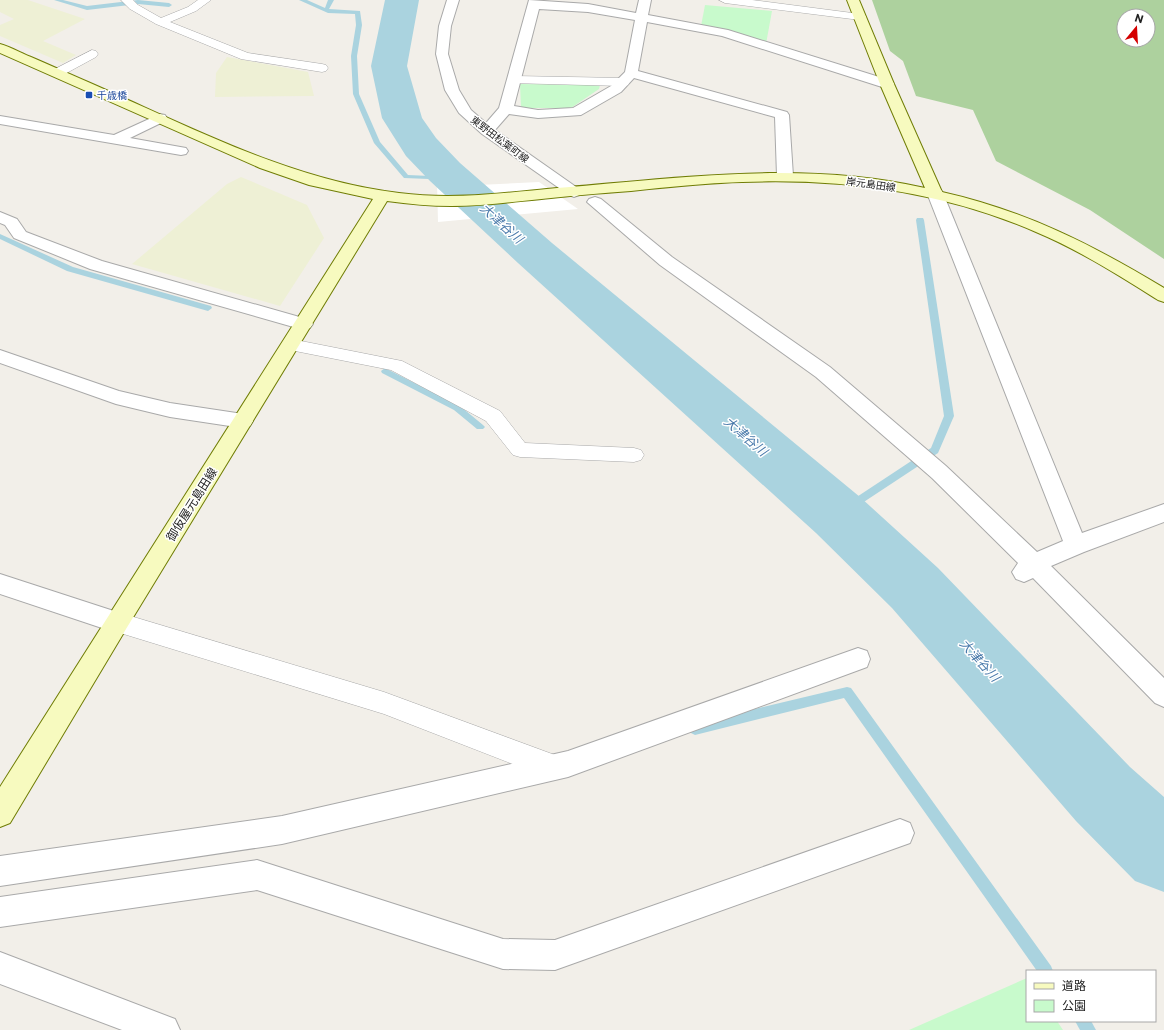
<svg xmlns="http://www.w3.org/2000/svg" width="1164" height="1030" font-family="Commissioner,'Noto Sans JP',sans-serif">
<rect width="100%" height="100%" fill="#f2efe9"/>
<g fill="#eef0d5">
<path d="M0,0H28L85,19L43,41L76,55L63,63L0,36V25L14,19L0,12Z"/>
<path d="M227,57L308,72L314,96L215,97L216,73Z"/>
<path d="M241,177L307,205L324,238L280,306L132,264L227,184Z"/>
</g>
<path fill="#add19e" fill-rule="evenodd" d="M872,0H1164V259L1090,210L996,161L973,110L916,96L903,61L890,51ZM1124,16H1148V40H1124Z"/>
<g fill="#c8facc">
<path d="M705,5L772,11L766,44L701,26Z"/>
<path d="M520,84L600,85L599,89L571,108H521Z"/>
<path d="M1027,978V1021H1057L1063,1030H909Z"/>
</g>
<path fill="#fff" d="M539,182L578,209L438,222L437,183L478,185Z"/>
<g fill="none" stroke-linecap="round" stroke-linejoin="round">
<g fill="#aad3df" fill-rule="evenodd">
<path d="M54,0H63L87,6L138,0L169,3L172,5L169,7L138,4L87,10Z"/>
<path d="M299,0H307L325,8L328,0H334L329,9L360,11L362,25L357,56L359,94L380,142L408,175L452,177L455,179L454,180L404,178L374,143L353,94L351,56L356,25L355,14L328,13Z"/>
<path d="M917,218H923L924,220L954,416L938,453L838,519L834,518L833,515L834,512L931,448L944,416L916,220Z"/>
<path d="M0,234L73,267L211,306L212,308L208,311L67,271L0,239Z"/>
<path d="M385,368L460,406L483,425L485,427L483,429H477L454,410L382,373L381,371Z"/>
<path d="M847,687L851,688L1051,966L1053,971H1037L844,698L695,735L691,733L689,729L691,725L695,723Z"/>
<path d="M1075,1021H1091L1096,1030H1080Z"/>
</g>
<path fill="#aad3df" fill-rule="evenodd" d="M385,0H419L407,66L422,118L436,138L460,163L552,243L860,497L938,568L1130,767L1164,797V892L1135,881L1076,821L892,608L816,533L518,263L430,181L406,156L382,118L371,66Z"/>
<g stroke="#a9a9a9" stroke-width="1">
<g id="lane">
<path d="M121,0H133L138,5L161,18L188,7L198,0H211L196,11L170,22L248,53L322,64L326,65L328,68L326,71L322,72L241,59L156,24L130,9Z"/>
<path d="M719,0H752L860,14L864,15L866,17L864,19L860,20L725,3Z"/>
<path d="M92,50L96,51L98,54L96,57L61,76H53L51,73L53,70Z"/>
<path d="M514,76L623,78L628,79L629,82L628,85L623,86L510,83L508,80L510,77Z"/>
<path d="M291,339L402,361L500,411L525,443L634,448L641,450L644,455L641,460L634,462L520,457L513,455L486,421L391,370L285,349L282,345L285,341Z"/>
<path d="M117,612L384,692L563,758L567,767L563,776L554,780L384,714L117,632L109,629L105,622L109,615Z"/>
</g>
</g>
<g stroke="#a9a9a9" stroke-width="2">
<g id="street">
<path d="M447,0H459L451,26L448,54L459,90L471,110L486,123L499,108L529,0L588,4L636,13L639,0H651L648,15L728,30L892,81L894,84L892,87H882L722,36L647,22L638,71L787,112L789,115L793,176L790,179L785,181L780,179L777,176L775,117L634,78L621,92L581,115L538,118L509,114L495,130L579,189L582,192L579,195L574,197L569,195L482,134L459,113L445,90L436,54L439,26ZM539,9L588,12L635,20L625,72L611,86L573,108L538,110L514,106Z"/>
<path d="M160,114L165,115L167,118L165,121L130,138L186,148L188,151L186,154L181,155L0,124V116L114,135Z"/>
<path d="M935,188L941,190L943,193L1082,533L1164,504V522L1084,552L1051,566L1164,678V707L1155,703L1033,578L1024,582L1016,579L1012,572L1018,563L932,478L816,377L660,265L587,202L589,199L595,197L601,199L672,257L830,367L946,466L1037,552L1063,541L927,193L929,190Z"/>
<path d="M0,212L17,219L26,232L102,261L310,320L313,324L310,328L304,330L90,269L14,238L5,225L0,223Z"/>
<path d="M0,350L119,391L170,403L243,414L250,416L253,421L250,426L243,428L170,417L116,404L0,363Z"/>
<path d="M0,574L126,615L129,622L126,629L117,633L0,594Z"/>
<path d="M858,648L867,651L870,659L867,667L568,777L282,844L0,886V856L282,816L568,751Z"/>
<path d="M900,819L910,823L914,833L910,843L555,970L503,969L257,890L0,927V897L257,860L503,939L555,940Z"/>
<path d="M0,952L175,1019L180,1030H122L0,984Z"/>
</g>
</g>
<g stroke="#707d05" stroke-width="2">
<path id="secondary" d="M847,0H859L894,84L942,192C1026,211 1091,244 1164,288V302L1158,300C1118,275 1079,250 1036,232C944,192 842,178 742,182C705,183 668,187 631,191C604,193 577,195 551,198C518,201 485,206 451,206C430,206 409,204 387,201L126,629L10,823L0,827V787L373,199L309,185L260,168L0,53V44C11,47 21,53 31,57C50,65 69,74 88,82C189,126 289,180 399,193C454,200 502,193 557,188C679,178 803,160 925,188L880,84Z"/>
</g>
<use href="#lane" fill="#fff" fill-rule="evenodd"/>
<use href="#street" fill="#fff" fill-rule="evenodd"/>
<use href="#secondary" fill="#f7fabf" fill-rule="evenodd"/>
</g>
<rect fill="#1a4fb4" stroke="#fff" stroke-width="1.5" x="85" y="91" width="8" height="8" rx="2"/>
<g text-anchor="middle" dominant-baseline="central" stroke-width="3" stroke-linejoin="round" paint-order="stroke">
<g font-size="10" fill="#164399" stroke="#fff" text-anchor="start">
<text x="97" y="95">千歳橋</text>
</g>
<g font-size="10" fill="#222" stroke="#fff">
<text transform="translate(500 139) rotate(37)">東野田松葉町線</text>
<text transform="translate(871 184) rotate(8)">岸元島田線</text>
</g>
<g font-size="12" fill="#222" stroke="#fff">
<text transform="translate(191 504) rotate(-58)">御仮屋元島田線</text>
</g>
<g font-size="13" font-style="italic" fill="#4a7aab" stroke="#fff">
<text transform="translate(502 223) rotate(42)">大津谷川</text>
<text transform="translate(746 436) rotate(41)">大津谷川</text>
<text transform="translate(980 660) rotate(48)">大津谷川</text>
</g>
</g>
<rect x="1026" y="970" width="130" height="52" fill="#ffffff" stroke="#a7a7a7"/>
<rect x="1034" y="983" width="20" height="6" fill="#f7fabf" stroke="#a7a7a7"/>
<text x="1062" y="990" font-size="12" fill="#222222">道路</text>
<rect x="1034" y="1000" width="20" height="12" fill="#c8facc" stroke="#a7a7a7"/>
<text x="1062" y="1010" font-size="12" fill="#222222">公園</text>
<g transform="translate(1136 28) rotate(18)"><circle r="19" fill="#ffffff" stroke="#a7a7a7"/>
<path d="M0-3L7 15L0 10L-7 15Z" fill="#d40000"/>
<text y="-6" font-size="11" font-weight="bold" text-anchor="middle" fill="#222222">N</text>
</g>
</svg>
